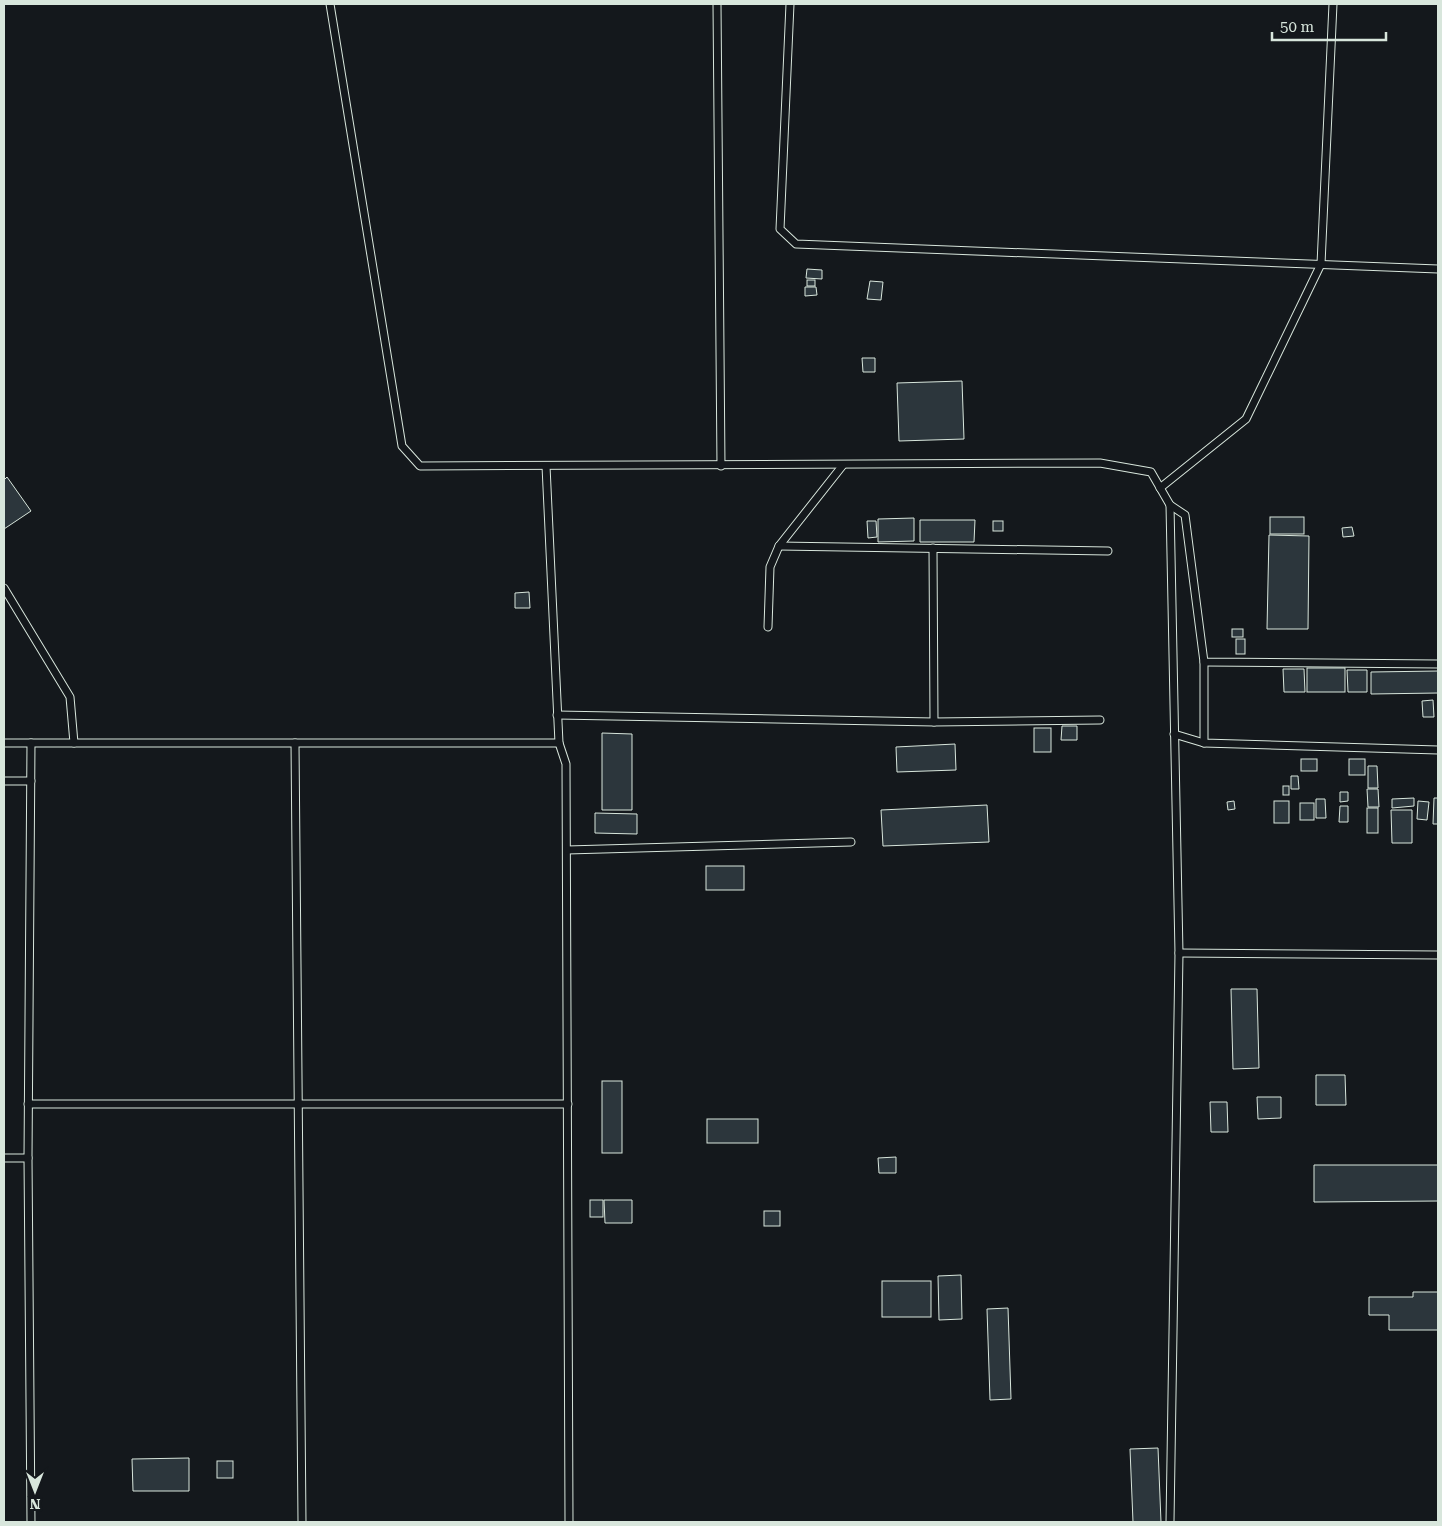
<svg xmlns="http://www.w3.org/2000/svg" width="1442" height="1526" font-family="'Roboto Serif',serif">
<rect width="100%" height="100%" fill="#14181c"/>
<g fill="#2c363c" stroke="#d8e6dc">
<path d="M807,269L822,270V279L806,278Z"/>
<rect x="807" y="280" width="8" height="6"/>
<path d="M870,281L883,282L881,300L867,299Z"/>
<path d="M805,287H816L817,295L805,296Z"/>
<path d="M862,358H875V372H863Z"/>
<path d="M962,381L964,439L899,441L897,383Z"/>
<path d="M7,477L31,511L4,529V480Z"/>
<rect x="1270" y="517" width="34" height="17"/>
<path d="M914,518V541L878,542V519Z"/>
<path d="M920,520H975L974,542H920Z"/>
<path d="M867,521H876L877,537L868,538Z"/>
<rect x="993" y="521" width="10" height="10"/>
<path d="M1352,527L1354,536L1343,537L1342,528Z"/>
<path d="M1269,535L1309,536L1308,629H1267Z"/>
<path d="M529,592L530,608H515V593Z"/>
<rect x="1232" y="629" width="11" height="8"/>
<rect x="1236" y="639" width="9" height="15"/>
<rect x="1307" y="668" width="38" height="24"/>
<path d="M1283,669H1304L1305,692H1284Z"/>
<path d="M1347,670H1367V692H1348Z"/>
<path d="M1438,671V693L1371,694V672Z"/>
<path d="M1433,700L1434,717H1423L1422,701Z"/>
<path d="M1062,726H1077V740H1061Z"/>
<rect x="1034" y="728" width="17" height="24"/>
<path d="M602,733L632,734V810H602Z"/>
<path d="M955,744L956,770L897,772L896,747Z"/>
<rect x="1301" y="759" width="16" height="12"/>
<rect x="1349" y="759" width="16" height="16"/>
<path d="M1368,766H1377L1378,788H1368Z"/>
<path d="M1291,776H1298L1299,789H1291Z"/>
<rect x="1283" y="786" width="6" height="9"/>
<path d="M1367,789H1378L1379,807H1368Z"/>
<path d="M1340,792H1348V801L1340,802Z"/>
<path d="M1414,798V806L1392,808V799Z"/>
<path d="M1434,798H1438V824H1433Z"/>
<path d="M1316,799H1325L1326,818H1316Z"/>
<path d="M1234,801L1235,809L1228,810L1227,802Z"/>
<rect x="1274" y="801" width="15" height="22"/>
<path d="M1418,801L1429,802L1427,820L1417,819Z"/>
<rect x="1300" y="803" width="14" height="17"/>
<path d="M987,805L989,842L883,846L881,810Z"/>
<path d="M1340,806H1348V822H1339Z"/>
<rect x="1367" y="808" width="11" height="25"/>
<path d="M1391,810H1412V843H1392Z"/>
<path d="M595,813L637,814V834L595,833Z"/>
<rect x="706" y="866" width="38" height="24"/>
<path d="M1231,989H1257L1259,1068L1233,1069Z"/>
<path d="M1316,1075H1345L1346,1105H1316Z"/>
<rect x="602" y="1081" width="20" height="72"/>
<path d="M1257,1097H1281V1118L1258,1119Z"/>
<path d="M1210,1102H1227L1228,1132H1211Z"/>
<rect x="707" y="1119" width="51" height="24"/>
<path d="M896,1157V1173H879L878,1158Z"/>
<path d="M1314,1165H1438V1201L1314,1202Z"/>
<rect x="590" y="1200" width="13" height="17"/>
<path d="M604,1200H632V1223H605Z"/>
<rect x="764" y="1211" width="16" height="15"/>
<path d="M961,1275L962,1319L939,1320L938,1276Z"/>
<rect x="882" y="1281" width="49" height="36"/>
<path d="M1413,1292H1438V1330H1389V1315H1369V1297H1413Z"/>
<path d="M1008,1308L1011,1399L990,1400L987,1309Z"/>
<path d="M1158,1448L1161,1522H1133L1130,1449Z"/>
<path d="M189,1458V1491H133L132,1459Z"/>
<rect x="217" y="1461" width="16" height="17"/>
</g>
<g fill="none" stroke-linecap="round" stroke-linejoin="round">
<g stroke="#d8e6dc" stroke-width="9">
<g id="lane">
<path d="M330,4L402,446L420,466L1100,463L1151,472L1170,505L1179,953L1170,1522"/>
<path d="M717,4L721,466"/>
<path d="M790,4L780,229L796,244L1438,269"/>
<path d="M1160,488L1246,419L1321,264L1333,4"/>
<path d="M1170,505L1185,515L1204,662L1438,664"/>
<path d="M779,546L1108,551"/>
<path d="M933,548L934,722"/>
<path d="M4,588L70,697L74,743"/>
<path d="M768,627L770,567L779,546L843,465"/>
<path d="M1204,662V743"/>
<path d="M557,715L934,722L1100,720"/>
<path d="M1174,734L1204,743L1438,750"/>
<path d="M4,743H559L546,466"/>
<path d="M295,743L302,1522"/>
<path d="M559,743L566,764L569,1522"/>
<path d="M4,781H31"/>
<path d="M567,850L851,842"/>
<path d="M1179,953L1438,955"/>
<path d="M28,1104H568"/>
<path d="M4,1158H28"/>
<path d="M31,1522L28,1158L31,743"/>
</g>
</g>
<use href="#lane" stroke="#14181c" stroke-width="7"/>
</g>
<rect width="1442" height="1526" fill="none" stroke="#d8e6dc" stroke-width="10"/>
<g transform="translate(35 1491) rotate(180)" stroke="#14181c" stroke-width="4" paint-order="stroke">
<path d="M0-4L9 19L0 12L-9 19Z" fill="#d8e6dc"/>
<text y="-8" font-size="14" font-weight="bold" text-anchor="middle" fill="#d8e6dc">N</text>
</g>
<path d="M1272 32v8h114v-8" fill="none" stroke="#d8e6dc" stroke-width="2.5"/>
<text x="1280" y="32" font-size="15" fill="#d8e6dc" stroke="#14181c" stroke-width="4" paint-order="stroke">50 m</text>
</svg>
